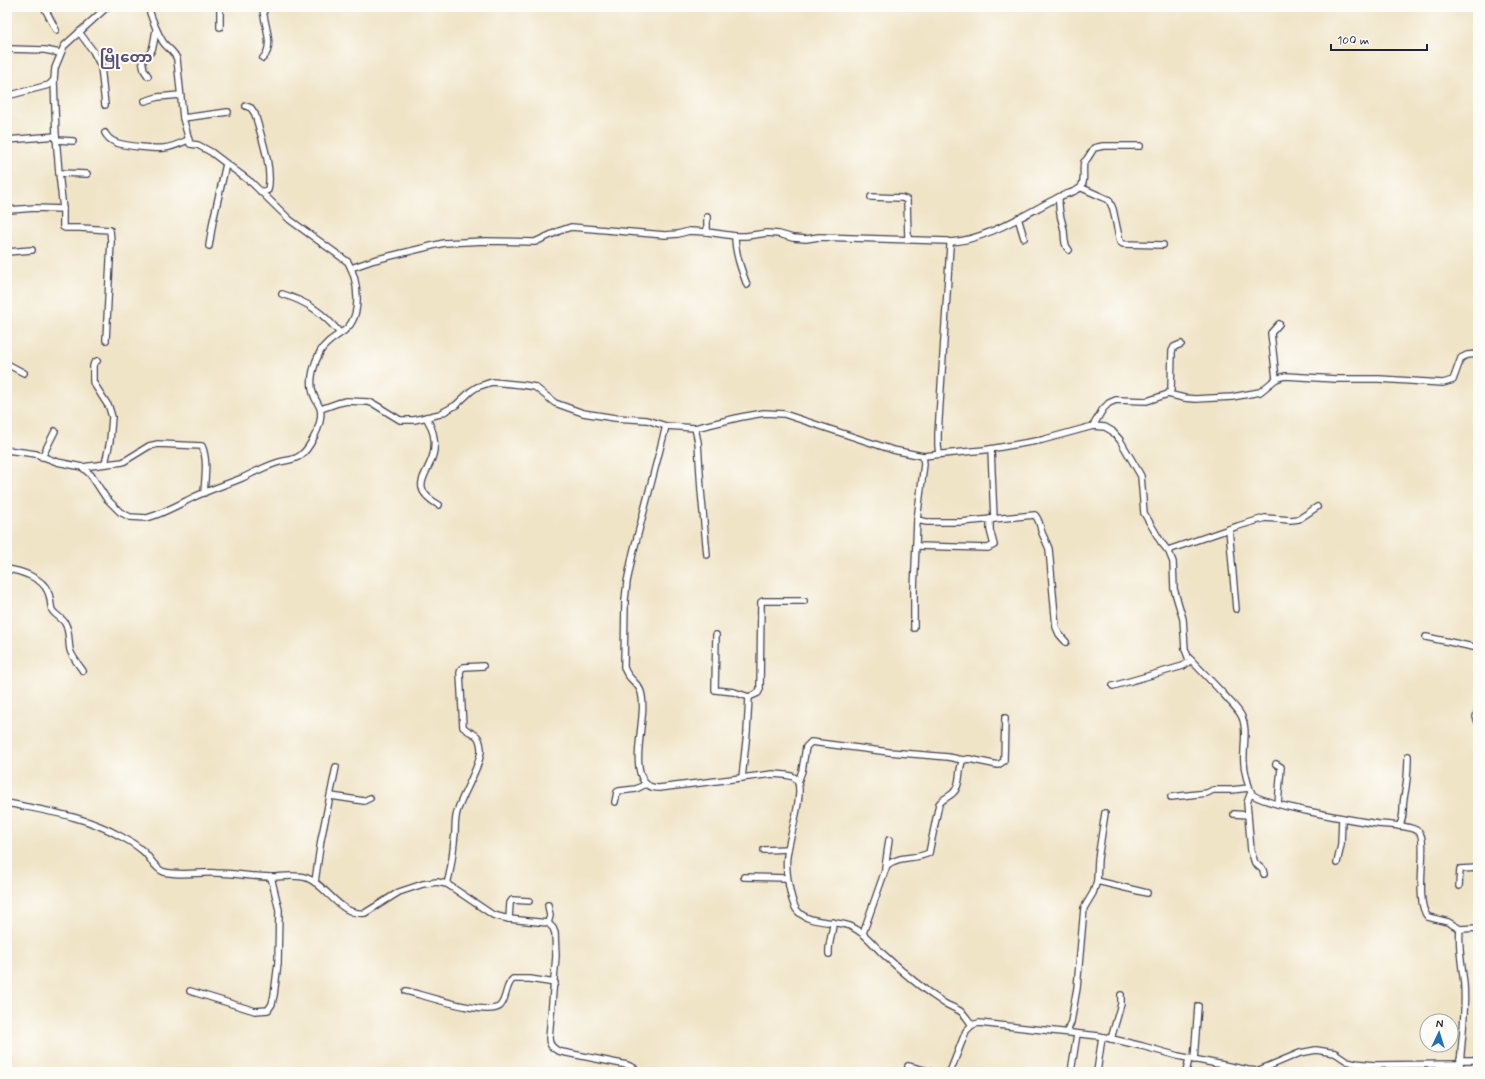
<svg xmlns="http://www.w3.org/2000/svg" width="1485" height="1079" font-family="Mynerve,'Noto Sans Myanmar',sans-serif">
<rect width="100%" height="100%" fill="#fdfcf7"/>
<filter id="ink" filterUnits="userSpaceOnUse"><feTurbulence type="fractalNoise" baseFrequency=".025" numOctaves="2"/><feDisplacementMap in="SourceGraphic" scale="8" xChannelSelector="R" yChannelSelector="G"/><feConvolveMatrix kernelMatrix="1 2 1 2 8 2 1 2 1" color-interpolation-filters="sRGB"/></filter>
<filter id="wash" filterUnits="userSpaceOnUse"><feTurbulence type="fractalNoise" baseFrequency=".012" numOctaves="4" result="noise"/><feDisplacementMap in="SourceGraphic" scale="16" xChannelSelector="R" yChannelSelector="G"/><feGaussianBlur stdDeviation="0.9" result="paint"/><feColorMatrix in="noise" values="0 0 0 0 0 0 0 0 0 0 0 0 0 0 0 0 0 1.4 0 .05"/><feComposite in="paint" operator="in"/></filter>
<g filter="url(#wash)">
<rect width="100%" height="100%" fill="#f0e4c7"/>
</g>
<g filter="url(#ink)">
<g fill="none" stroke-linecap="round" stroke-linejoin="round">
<g stroke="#413f50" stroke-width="8">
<g id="street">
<path d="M44,7L56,30"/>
<path d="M260,7L263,9C264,24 275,46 263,58"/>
<path d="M220,27V7"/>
<path d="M79,32L93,51L101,66L105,105"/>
<path d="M7,49L45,50L60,53"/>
<path d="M148,76L144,70L142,60C155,52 153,44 156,30"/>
<path d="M54,80L56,136L59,173"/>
<path d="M7,96L49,85L54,80L55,68L64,46L107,7"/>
<path d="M145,101L158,97L180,95"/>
<path d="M246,106L251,108L255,114C261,136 273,168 268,190L261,192"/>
<path d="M183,118L228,112"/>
<path d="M105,133C107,137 112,141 117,143C127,146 154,149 164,148C173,147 181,143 188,140"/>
<path d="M7,140L56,136"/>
<path d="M56,140L73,141"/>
<path d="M87,174L59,173L63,209V227L65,228H80L110,230L111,241L106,340"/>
<path d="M1082,188L1109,200L1113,209L1120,242L1123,244L1163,245"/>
<path d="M871,197L902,198L907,200L908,239"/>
<path d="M1059,197C1058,208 1060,216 1063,226C1066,235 1062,243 1069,250"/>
<path d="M9,210L35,208L63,209"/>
<path d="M1018,218L1024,238"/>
<path d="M707,232V217"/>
<path d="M735,236C735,253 741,269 747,285"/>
<path d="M950,242C984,241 1027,213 1057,198C1064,194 1074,193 1080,188C1086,183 1082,169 1084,162L1087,159L1094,148L1103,146H1140"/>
<path d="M209,246L213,221L226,164"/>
<path d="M7,252L32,250"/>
<path d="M351,268L374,260L444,243L485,241L535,242L559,231L571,227L665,235L678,234L689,231L707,232L735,236H746L767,233L779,234L793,238L806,239L819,237L947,241L950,242V246L938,434V445L939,454"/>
<path d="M282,294C308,302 322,312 340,333"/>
<path d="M97,361L94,363L93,366V382L109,407L112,417L110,441L105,464"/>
<path d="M7,364L24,373"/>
<path d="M1276,379L1271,333L1279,324"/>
<path d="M1168,394L1171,390L1172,351L1174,347L1181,344"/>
<path d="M321,409L338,403L347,401L368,402L374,404L400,420H414L440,414L449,409L456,405L471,391L477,387L492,382L503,383L523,385L535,387L555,403L583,413L615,418L647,420L666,426L695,428L741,417L764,413L784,414L893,450L923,456L984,450L1042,440L1093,426L1105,427L1112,431L1120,440L1141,476L1144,513L1161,542L1169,552L1173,562L1174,589L1183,619L1185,649L1188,657C1201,670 1214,684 1227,698C1232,704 1239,710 1242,717C1247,728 1244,741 1244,753C1243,763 1245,773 1248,783C1249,786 1250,791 1252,794C1263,805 1358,821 1378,824C1388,825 1411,825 1419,832C1429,841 1413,901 1428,917L1448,922L1460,929C1458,948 1462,965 1464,984C1466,1011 1462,1038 1460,1064"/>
<path d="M426,417C432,427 436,438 434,450C431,474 405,486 439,505"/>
<path d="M666,426L633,553L627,582L625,600L624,667C627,679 638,682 641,692C648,716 629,763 645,783C649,787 654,788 659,788L773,774C780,775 792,774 796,779C806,790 788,841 787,856C785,868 790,899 796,909C807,925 834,920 850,926C864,932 872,943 882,953C899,969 924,990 944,1003C949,1006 955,1008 960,1011C965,1014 968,1020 972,1025"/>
<path d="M1093,426L1103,409L1109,403L1116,400L1147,401L1168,394L1184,398L1195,399L1232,397L1260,392L1276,379L1285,376L1336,379H1379L1443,383L1453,380L1461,358L1467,355L1478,354"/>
<path d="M695,428L698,442L701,490L707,555"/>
<path d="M991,449L994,519"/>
<path d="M7,450L36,454L57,462L82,467L91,475L106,498L120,512L130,517L147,518L156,515C169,510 180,504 192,498C208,490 225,485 242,478C253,473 264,467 276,463C284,460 294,461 301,455C309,449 318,431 320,421C323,405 317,406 313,393C309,380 314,363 320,352C325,342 336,337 345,330C363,315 358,280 348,262L290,220L252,183L211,152L198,145L190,144L183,118L177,59C174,51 167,48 163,42C156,31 152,19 148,7"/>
<path d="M42,457L55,431"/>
<path d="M82,467L123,462L149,446L158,444L202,446C208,460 205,477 204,493"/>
<path d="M917,520L927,522H961L1035,515C1039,520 1040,524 1041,530C1042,534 1047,543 1049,549L1056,627L1059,634L1066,642"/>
<path d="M1229,529L1236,609"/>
<path d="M917,546L988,548L994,545L990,530V519"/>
<path d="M1168,550L1238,526L1265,518L1291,520L1299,519L1317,507"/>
<path d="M7,569C21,571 43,578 48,592C51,598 50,604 52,610C55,615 62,618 65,623C70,632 68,640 70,650C72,657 79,665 83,671"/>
<path d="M914,628V591L917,520L924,464L923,456"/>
<path d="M716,635L715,690L734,692L749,697L747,732L742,778"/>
<path d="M1426,637L1478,648"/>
<path d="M1113,686L1183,666L1191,660"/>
<path d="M749,697L758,693L760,689L761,602L763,601H804"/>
<path d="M1478,710L1476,717L1478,722"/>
<path d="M1276,764L1281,767L1278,804"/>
<path d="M798,782L802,771L806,747L811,742L889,752L948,757L963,760"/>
<path d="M1251,792L1247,803L1251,851L1255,863L1263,870L1264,874"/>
<path d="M331,796L364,801L370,798"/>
<path d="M1171,797L1207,793L1213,790H1231L1249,788"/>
<path d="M615,802L617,792L619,791L636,789L646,784"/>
<path d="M7,803C46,811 85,816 120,836C128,840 136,845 143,851C150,857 155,869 164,872C181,876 199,872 216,873C234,873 252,877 271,877C282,877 296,874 307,878C327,885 339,916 365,913L399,892L423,884L437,882L447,884L493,915L509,919L548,923L553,928L555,933L556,956L549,1038C549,1046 554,1050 562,1052L627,1065L634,1068L636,1072"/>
<path d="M1234,814L1248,815"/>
<path d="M1399,826C1405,818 1402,807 1404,798C1407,784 1408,771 1408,756"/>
<path d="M764,850L788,849"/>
<path d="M1337,863L1341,845L1342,818"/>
<path d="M885,868L889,840"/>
<path d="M744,877L787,878"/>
<path d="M1097,881L1147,893"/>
<path d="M315,882L321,840L336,767"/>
<path d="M447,884C452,868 453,850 455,833C455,825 455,816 458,809C463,794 482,762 481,749C479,730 473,737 463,727L460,673L461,669L464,667L483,666"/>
<path d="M1459,886L1460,869L1478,868"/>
<path d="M509,919L510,903L512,900L529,901"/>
<path d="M548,923L550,916L548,905"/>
<path d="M1460,929L1478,928"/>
<path d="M863,933L887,865C900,855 915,860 929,853L939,804C944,797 953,796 956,789C961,780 958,769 963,760L969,759L998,765L1004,761L1005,718"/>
<path d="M829,954C828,943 833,933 833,922"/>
<path d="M190,991L255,1011L268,1010L272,1004L274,995L278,963L279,910L271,877"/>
<path d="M406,991C423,995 488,1017 500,1006C507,999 505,985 513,979H530L555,983"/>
<path d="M1067,1032L1071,1022L1077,988L1084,908L1093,893L1097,881L1098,859L1105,813"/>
<path d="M1111,1039L1121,1004V995"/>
<path d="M1194,1060L1198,1006"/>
<path d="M1460,1060H1478"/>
<path d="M908,1066L932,1072"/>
<path d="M950,1072L966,1031L972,1025L979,1023L1099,1036L1142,1046L1178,1056L1248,1070L1257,1071L1300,1053L1316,1050L1335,1053L1347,1061L1355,1063L1374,1065L1460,1064L1462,1072"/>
<path d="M1071,1072L1077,1034"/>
<path d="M1097,1072L1102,1037"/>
<path d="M1186,1072L1189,1059"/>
</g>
</g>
<use href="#street" stroke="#fff" stroke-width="5.5"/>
</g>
</g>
<g text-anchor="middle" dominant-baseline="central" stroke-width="4" stroke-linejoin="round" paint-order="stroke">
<g font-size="15" font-weight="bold" fill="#564e77" stroke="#fdfcf7">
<text x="126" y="58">မြိုတော</text>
</g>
</g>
<rect width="1485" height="1079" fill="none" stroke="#fdfcf7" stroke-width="24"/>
<g transform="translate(1439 1033) rotate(4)"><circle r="19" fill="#fdfcf7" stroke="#a5a5ac"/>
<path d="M0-3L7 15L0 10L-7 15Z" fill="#1f6fb2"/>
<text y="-6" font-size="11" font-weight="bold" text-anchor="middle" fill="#22223b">N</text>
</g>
<path d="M1331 44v6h96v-6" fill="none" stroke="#22223b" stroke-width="2"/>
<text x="1337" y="44" font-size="12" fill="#22223b" stroke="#fdfcf7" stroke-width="3" paint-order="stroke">100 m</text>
</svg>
